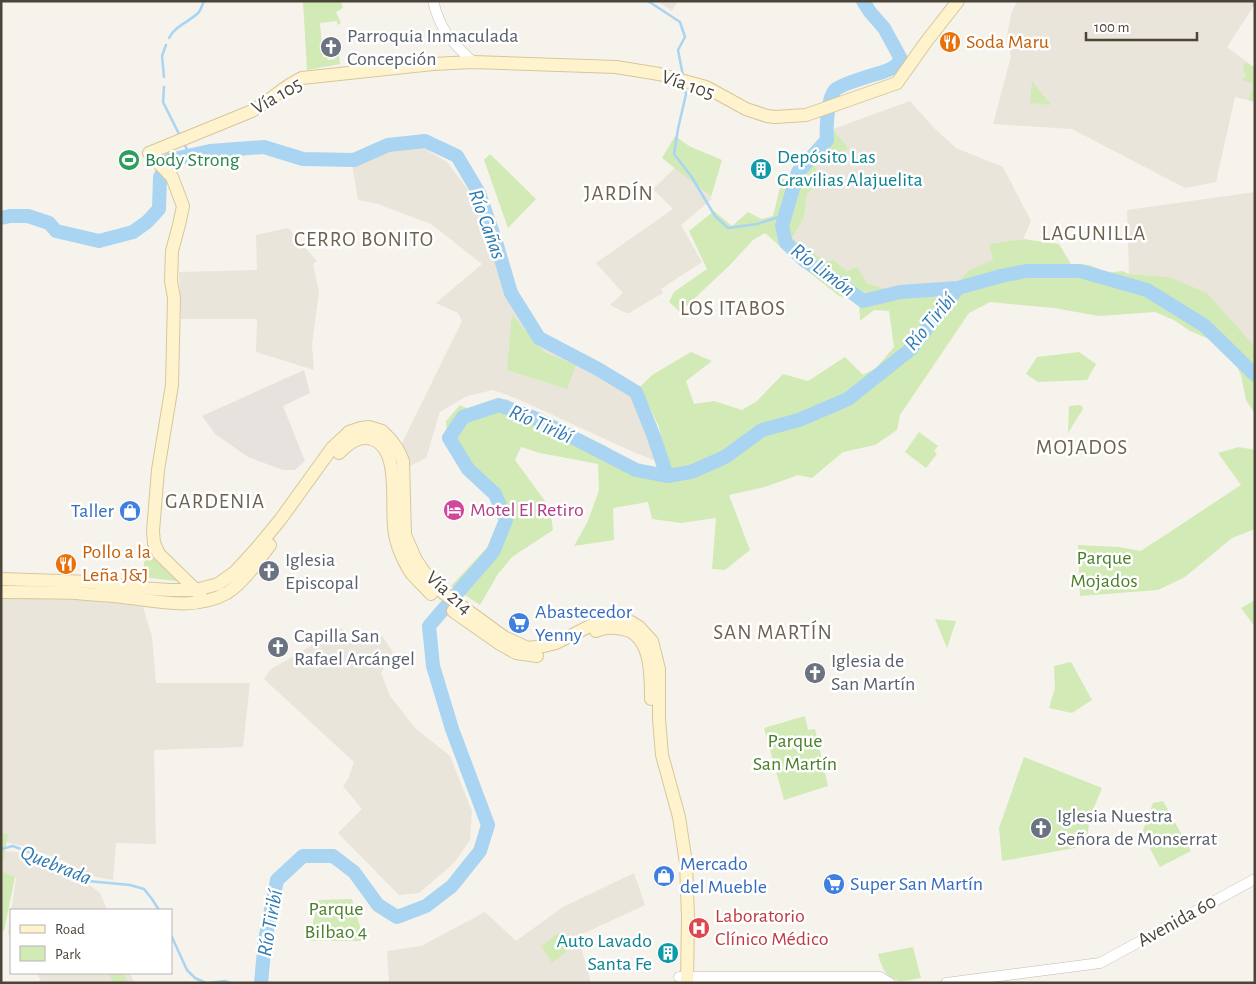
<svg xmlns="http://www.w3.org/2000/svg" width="1256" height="984" font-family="'Alegreya Sans',sans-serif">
<rect width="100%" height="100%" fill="#f6f3ec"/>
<g fill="#eae5da">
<path d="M657,1H678L672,11Z"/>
<path d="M1017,1H1255V4L1227,47L1255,68V102L1235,97L1216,182L1185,188L1072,129L993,124L1011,56L1007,36L1011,14Z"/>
<path d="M910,101L933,127L956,148L1003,167L1031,221L1023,239L990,244L994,260L969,270L960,280L947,287L889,290L867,283L847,271L834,260L825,262L792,238L804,218L807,194L820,183L815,165L849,149L833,129Z"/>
<path d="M391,147L423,148L447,162L469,191L491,242L502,279L517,311L541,344L632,394L659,462L631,451L518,399L493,390L467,396L440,412L426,458L408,467L402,443L462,321L458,313L436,303L482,264L431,224L378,204L358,200L352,164Z"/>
<path d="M676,167L712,199L681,225L702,262L661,289L663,293L629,313H626L610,305L623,293L596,263L673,209L653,189Z"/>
<path d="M1255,192V347L1249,341L1169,277L1129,274L1127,210Z"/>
<path d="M288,228L317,261L313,264L319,292L312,345L314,370L256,352L257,319H181L179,272L257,270L256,235Z"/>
<path d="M1,595L142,604L152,636L156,683H250L243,747L154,750L156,844L116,843L113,880L91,876L64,861L26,847L7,842L1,844Z"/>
<path d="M342,628L351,642L382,636L393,652L381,673L390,696L415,728L450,756L472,811L470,840L454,863L419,893L399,895L338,833L362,809L343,786L348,779L354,762L264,679L271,669Z"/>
<path d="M5,851L17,852L50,865L88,884L100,893L107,910H11V938L8,933L16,879L15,877L2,871Z"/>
<path d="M634,873L645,905L578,936L591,983H389L387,951L421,946L485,912L516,941L563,907Z"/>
<path d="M36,973H130L134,983H37L41,980Z"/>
</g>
<path fill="#e6e2dd" d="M304,370L310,393L283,406L305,461L295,470H283L248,457L215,434L202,416Z"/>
<g fill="#d2eab5">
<path d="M303,1H341L343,8L336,12L341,23L337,25V21L320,23L323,57H327L328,60L335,59L336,56L339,55L340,64L307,70Z"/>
<path d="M1246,62L1255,68V102L1249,100L1253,84L1242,80L1246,75C1242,70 1242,67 1246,62Z"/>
<path d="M1032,81L1051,105L1030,103Z"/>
<path d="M833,129L849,149L815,165L820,183L807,194L804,218L792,238L825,261L834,260L847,271L857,267L867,283L889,290L947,287L960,280L969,270L993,260L989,244L1023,239L1059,244L1071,264L1090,265L1107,273L1122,271L1129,274L1169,277L1207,293L1255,347V414L1246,400L1241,375L1233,359L1214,341L1190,331L1174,320L1155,312L1099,316L1054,308L990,302L969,313L900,415L897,430L875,445L843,452L812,478L798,475L765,487L729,495L750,550L725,570L712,569L716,518L681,523L652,519L648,502L613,508L614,540L574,546L588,521L599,490L598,464L540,453L521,447L515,460L550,508L553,530L512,557L498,574L480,605L451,586L509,524L491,496L458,459L447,436L446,421L460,405L468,409L506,399L604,445L658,480L666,456L659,427L640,387L652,375L691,352L712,361L686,381L694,404L714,401L742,410L757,401L783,374L808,381L845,357L863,375L876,368L894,347L889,311L874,310L860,321L859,302L839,296L810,273L765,233L753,240L729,266L680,312L669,302L674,292L707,269L689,231L714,211L732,226L748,212L761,219L773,216L782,179L798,181L802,162L814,152L829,146Z"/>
<path d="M675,136L689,146L722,160L711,197L662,158Z"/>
<path d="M490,154L536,199L508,228L484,160Z"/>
<path d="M512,315L544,352L576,365L567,389L507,370Z"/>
<path d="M1079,352L1096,364L1087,380L1038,382L1026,374L1037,357Z"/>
<path d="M1079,405L1082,406L1083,409L1068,433L1069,406Z"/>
<path d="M919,432L938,446L934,451L937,454L926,468L905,452Z"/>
<path d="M1239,447L1255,450V529L1232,538L1185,577L1158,590L1080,596L1078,545L1119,547L1141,551L1241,485L1218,453Z"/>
<path d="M148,539L183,582L142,577Z"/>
<path d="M1255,600V627L1241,608Z"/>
<path d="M935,619L956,621L947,648Z"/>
<path d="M1071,662L1092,700L1072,713L1049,708L1055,688L1054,666Z"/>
<path d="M805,716L808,730L815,729L828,786L784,800L764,728Z"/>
<path d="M1024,757L1102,788L1090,817L1086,846L1002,861L999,828Z"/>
<path d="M1163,801L1191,851L1160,867L1142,834L1153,803Z"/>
<path d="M1,833L8,834L2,871L15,877L4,931L1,932Z"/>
<path d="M352,899L364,941H309L318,900Z"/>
<path d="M560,932L566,952L552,963L541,946Z"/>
<path d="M913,947L921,978C914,979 907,981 900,981C886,979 881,966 878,954Z"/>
<path d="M108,973H123L128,983H114Z"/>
</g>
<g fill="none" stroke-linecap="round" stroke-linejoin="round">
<g stroke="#a9d4f2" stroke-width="2.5">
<path d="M648,1L680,22L685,37L678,50L683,76"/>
<path d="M169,38C175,26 189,22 198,13C201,10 202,5 204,1"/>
<path d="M164,77L162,56L166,45"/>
<path d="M684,84L686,94L678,129L674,154L691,176L715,216L728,228L757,224L785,215"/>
<path d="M164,87L163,102L179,134"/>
<path d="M184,143L190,156"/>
<path d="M1,849L13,846L39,856L88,881L130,885L144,889L152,899L159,910"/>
<path d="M171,935L187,970L195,978L206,983"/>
<path d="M208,983L225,981L230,983"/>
</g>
<g stroke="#a9d4f2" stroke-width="14">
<path d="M863,1L870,12L884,28L901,59C897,67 891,69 883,72C873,75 841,84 835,90C827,99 826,129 827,140L798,172L782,226L786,243L805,261L842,285L863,301L900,292L958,288L1001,276L1026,271H1080L1147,290L1205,326L1255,375"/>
<path d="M1,218L10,216H28L49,223L56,231L99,241L133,232L147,222L159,209L160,177L169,160L210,151L264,147L303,159L354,160L388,145L425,141L457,156L479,193L496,242L511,293L539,338L598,369L636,392L654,437L667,476"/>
<path d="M261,983L265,940L277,880L303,856H333L354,872L378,905L397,917L426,906L452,886L480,851L488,825L452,729L433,666L429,626L466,583L493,552L506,520L495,494L468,469L449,438L463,417L499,405L537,419L636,470L667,476L691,472L725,457L762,430L799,420L848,399L911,349L958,288"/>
</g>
<g stroke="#c2bbae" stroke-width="11">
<g id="tertiary">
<path d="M433,1C441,32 451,41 473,62"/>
<path d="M679,977H880L890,983"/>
<path d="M946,983L1100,963L1255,879"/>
</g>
</g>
<g stroke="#d6c79b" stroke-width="14">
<g id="secondary">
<path d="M339,453C348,444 358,435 372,439C404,450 388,514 396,539C398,549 406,566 412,574C418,581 425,587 431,594"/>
<path d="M1,579L91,582L139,588L170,590H196L218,584L235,572L256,549L280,520L332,448L345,436L349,432L361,428L369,427L382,431L391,440L398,450L403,461L405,535L416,560L427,576L438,589L504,637L528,648L544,646L556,643L592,625L612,618L631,622L639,627L652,641L659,669V719L662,755L679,817L686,863L688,917L687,983"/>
<path d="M1,592C26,592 52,592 77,593C92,595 108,595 123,597C157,601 195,611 227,593C243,583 259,560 270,545"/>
<path d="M204,601L196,590L159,554L154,543L153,531L158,470L172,385L174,298L171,281L172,251L179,225L183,206L172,177L149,153L252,111C270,101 284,86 302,78L433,64L473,62L616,67L659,74L706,87L746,109L767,116L775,117L806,115L897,83L926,42L958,1"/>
<path d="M453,611L500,644L516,653L537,656"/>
<path d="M596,631C606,627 612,627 623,629C652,634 651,677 651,699"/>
</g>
</g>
<use href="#tertiary" stroke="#fff" stroke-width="10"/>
<use href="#secondary" stroke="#fff3cd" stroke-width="12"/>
</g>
<defs>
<g id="restaurant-disc" transform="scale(1.125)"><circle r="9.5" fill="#e8710a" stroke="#fff"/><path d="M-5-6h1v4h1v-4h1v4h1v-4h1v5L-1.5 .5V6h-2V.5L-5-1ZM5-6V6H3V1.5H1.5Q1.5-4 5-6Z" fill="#fff"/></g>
<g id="church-disc" transform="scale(1.125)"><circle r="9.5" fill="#6b7280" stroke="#fff"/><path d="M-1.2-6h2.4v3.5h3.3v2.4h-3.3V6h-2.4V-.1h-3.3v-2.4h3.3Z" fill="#fff"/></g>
<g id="stadium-disc" transform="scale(1.125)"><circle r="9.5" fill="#2e9e5b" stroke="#fff"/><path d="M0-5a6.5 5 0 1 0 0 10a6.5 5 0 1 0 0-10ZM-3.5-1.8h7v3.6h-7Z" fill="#fff"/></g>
<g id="building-disc" transform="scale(1.125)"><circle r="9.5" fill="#0f9aa8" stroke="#fff"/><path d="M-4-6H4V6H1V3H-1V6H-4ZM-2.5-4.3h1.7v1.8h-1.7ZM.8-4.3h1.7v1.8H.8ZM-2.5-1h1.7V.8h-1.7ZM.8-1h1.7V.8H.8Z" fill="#fff"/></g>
<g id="hotel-disc" transform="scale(1.125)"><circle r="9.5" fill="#d1479c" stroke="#fff"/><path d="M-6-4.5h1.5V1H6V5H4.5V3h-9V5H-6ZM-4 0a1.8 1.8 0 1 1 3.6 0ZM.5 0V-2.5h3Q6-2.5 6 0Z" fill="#fff"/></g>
<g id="shop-disc" transform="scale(1.125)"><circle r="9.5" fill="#3f7fe0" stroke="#fff"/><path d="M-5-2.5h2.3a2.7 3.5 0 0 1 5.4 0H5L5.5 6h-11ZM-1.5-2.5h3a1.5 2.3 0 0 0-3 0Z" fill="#fff"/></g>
<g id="supermarket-disc" transform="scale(1.125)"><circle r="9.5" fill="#3f7fe0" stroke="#fff"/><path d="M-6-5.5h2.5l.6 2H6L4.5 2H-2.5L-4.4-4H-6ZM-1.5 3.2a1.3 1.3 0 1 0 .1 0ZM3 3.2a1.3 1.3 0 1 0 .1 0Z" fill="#fff"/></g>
<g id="hospital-disc" transform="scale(1.125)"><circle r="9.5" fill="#e0444e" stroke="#fff"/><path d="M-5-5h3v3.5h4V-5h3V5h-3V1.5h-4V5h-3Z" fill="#fff"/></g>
</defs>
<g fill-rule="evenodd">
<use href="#restaurant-disc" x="950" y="42"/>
<use href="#church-disc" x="331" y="47"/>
<use href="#stadium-disc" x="129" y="160"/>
<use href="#building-disc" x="761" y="169"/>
<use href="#hotel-disc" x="454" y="510"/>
<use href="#shop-disc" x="130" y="511"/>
<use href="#restaurant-disc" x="66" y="564"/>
<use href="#church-disc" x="269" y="571"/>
<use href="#supermarket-disc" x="519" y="623"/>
<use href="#church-disc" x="278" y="647"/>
<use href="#church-disc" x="815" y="673"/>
<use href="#church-disc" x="1041" y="828"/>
<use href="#shop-disc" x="664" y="876"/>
<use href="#supermarket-disc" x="834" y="884"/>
<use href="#hospital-disc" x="699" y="928"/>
<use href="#building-disc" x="668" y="953"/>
</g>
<g text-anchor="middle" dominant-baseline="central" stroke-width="5" stroke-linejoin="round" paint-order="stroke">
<g font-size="20" fill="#5b616d" stroke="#fff" text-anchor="start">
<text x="347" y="36">Parroquia Inmaculada<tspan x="347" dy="23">Concepción</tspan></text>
<text x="285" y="560">Iglesia<tspan x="285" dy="23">Episcopal</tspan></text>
<text x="294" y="636">Capilla San<tspan x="294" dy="23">Rafael Arcángel</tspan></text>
<text x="831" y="661">Iglesia de<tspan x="831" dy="23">San Martín</tspan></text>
<text x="1057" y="816">Iglesia Nuestra<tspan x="1057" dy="23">Señora de Monserrat</tspan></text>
</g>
<g font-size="20" fill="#c56008" stroke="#fff" text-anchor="start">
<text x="966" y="42">Soda Maru</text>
<text x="82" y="552">Pollo a la<tspan x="82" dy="23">Leña J&amp;J</tspan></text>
</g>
<g font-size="20" fill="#4b4439" stroke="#fff">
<text transform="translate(688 85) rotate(19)">Vía 105</text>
<text transform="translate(277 96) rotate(-30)">Vía 105</text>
<text transform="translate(449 593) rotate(42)">Vía 214</text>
<text transform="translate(1177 921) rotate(-29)">Avenida 60</text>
</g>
<g font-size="20" fill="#0d838f" stroke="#fff" text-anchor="start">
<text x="777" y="157">Depósito Las<tspan x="777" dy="23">Gravilias Alajuelita</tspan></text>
<text x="652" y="941" text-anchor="end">Auto Lavado<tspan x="652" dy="23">Santa Fe</tspan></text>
</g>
<g font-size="20" fill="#27864d" stroke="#fff" text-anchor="start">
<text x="145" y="160">Body Strong</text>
</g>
<g font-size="20" fill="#b23c85" stroke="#fff" text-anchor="start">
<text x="470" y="510">Motel El Retiro</text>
</g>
<g font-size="20" fill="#366cbe" stroke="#fff" text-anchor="start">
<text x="114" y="511" text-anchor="end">Taller</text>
<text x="535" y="612">Abastecedor<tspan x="535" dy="23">Yenny</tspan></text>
<text x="680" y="864">Mercado<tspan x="680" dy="23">del Mueble</tspan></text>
<text x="850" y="884">Super San Martín</text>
</g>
<g font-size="20" fill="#4a7f2a" stroke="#fff">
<text x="1104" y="558">Parque<tspan x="1104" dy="23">Mojados</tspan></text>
<text x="795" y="741">Parque<tspan x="795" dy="23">San Martín</tspan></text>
<text x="336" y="909">Parque<tspan x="336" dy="23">Bilbao 4</tspan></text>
</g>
<g font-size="20" fill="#be3a42" stroke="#fff" text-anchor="start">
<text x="715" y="916">Laboratorio<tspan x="715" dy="23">Clínico Médico</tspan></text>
</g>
<g font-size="21" letter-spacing="1" fill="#6e6250" stroke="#fff">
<text x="619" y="193">JARDÍN</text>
<text x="1094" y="233">LAGUNILLA</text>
<text x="364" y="239">CERRO BONITO</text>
<text x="733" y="308">LOS ITABOS</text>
<text x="1082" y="447">MOJADOS</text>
<text x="215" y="501">GARDENIA</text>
<text x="773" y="632">SAN MARTÍN</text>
</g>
<g font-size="21" font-style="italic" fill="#2e7ab2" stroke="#fff">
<text transform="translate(487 224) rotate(70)">Río Cañas</text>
<text transform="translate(823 270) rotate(37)">Río Limón</text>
<text transform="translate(930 322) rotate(-50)">Río Tiribí</text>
<text transform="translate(541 424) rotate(24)">Río Tiribí</text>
<text transform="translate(56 865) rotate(22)">Quebrada</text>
<text transform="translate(270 923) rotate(-80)">Río Tiribí</text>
</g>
</g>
<rect width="1256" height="984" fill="none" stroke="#4b4439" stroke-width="5"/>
<rect x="10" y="909" width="162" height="65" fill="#ffffff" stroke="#b7b4b0"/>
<rect x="20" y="925" width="25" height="8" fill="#fff3cd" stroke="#b7b4b0"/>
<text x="55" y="934" font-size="15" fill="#4b4439">Road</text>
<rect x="20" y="946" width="25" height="15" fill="#d2eab5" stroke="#b7b4b0"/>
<text x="55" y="959" font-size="15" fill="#4b4439">Park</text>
<path d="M1086 32v8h111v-8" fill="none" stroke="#4b4439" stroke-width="2.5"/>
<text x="1094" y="32" font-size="15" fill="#4b4439" stroke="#ffffff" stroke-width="4" paint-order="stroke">100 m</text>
</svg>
